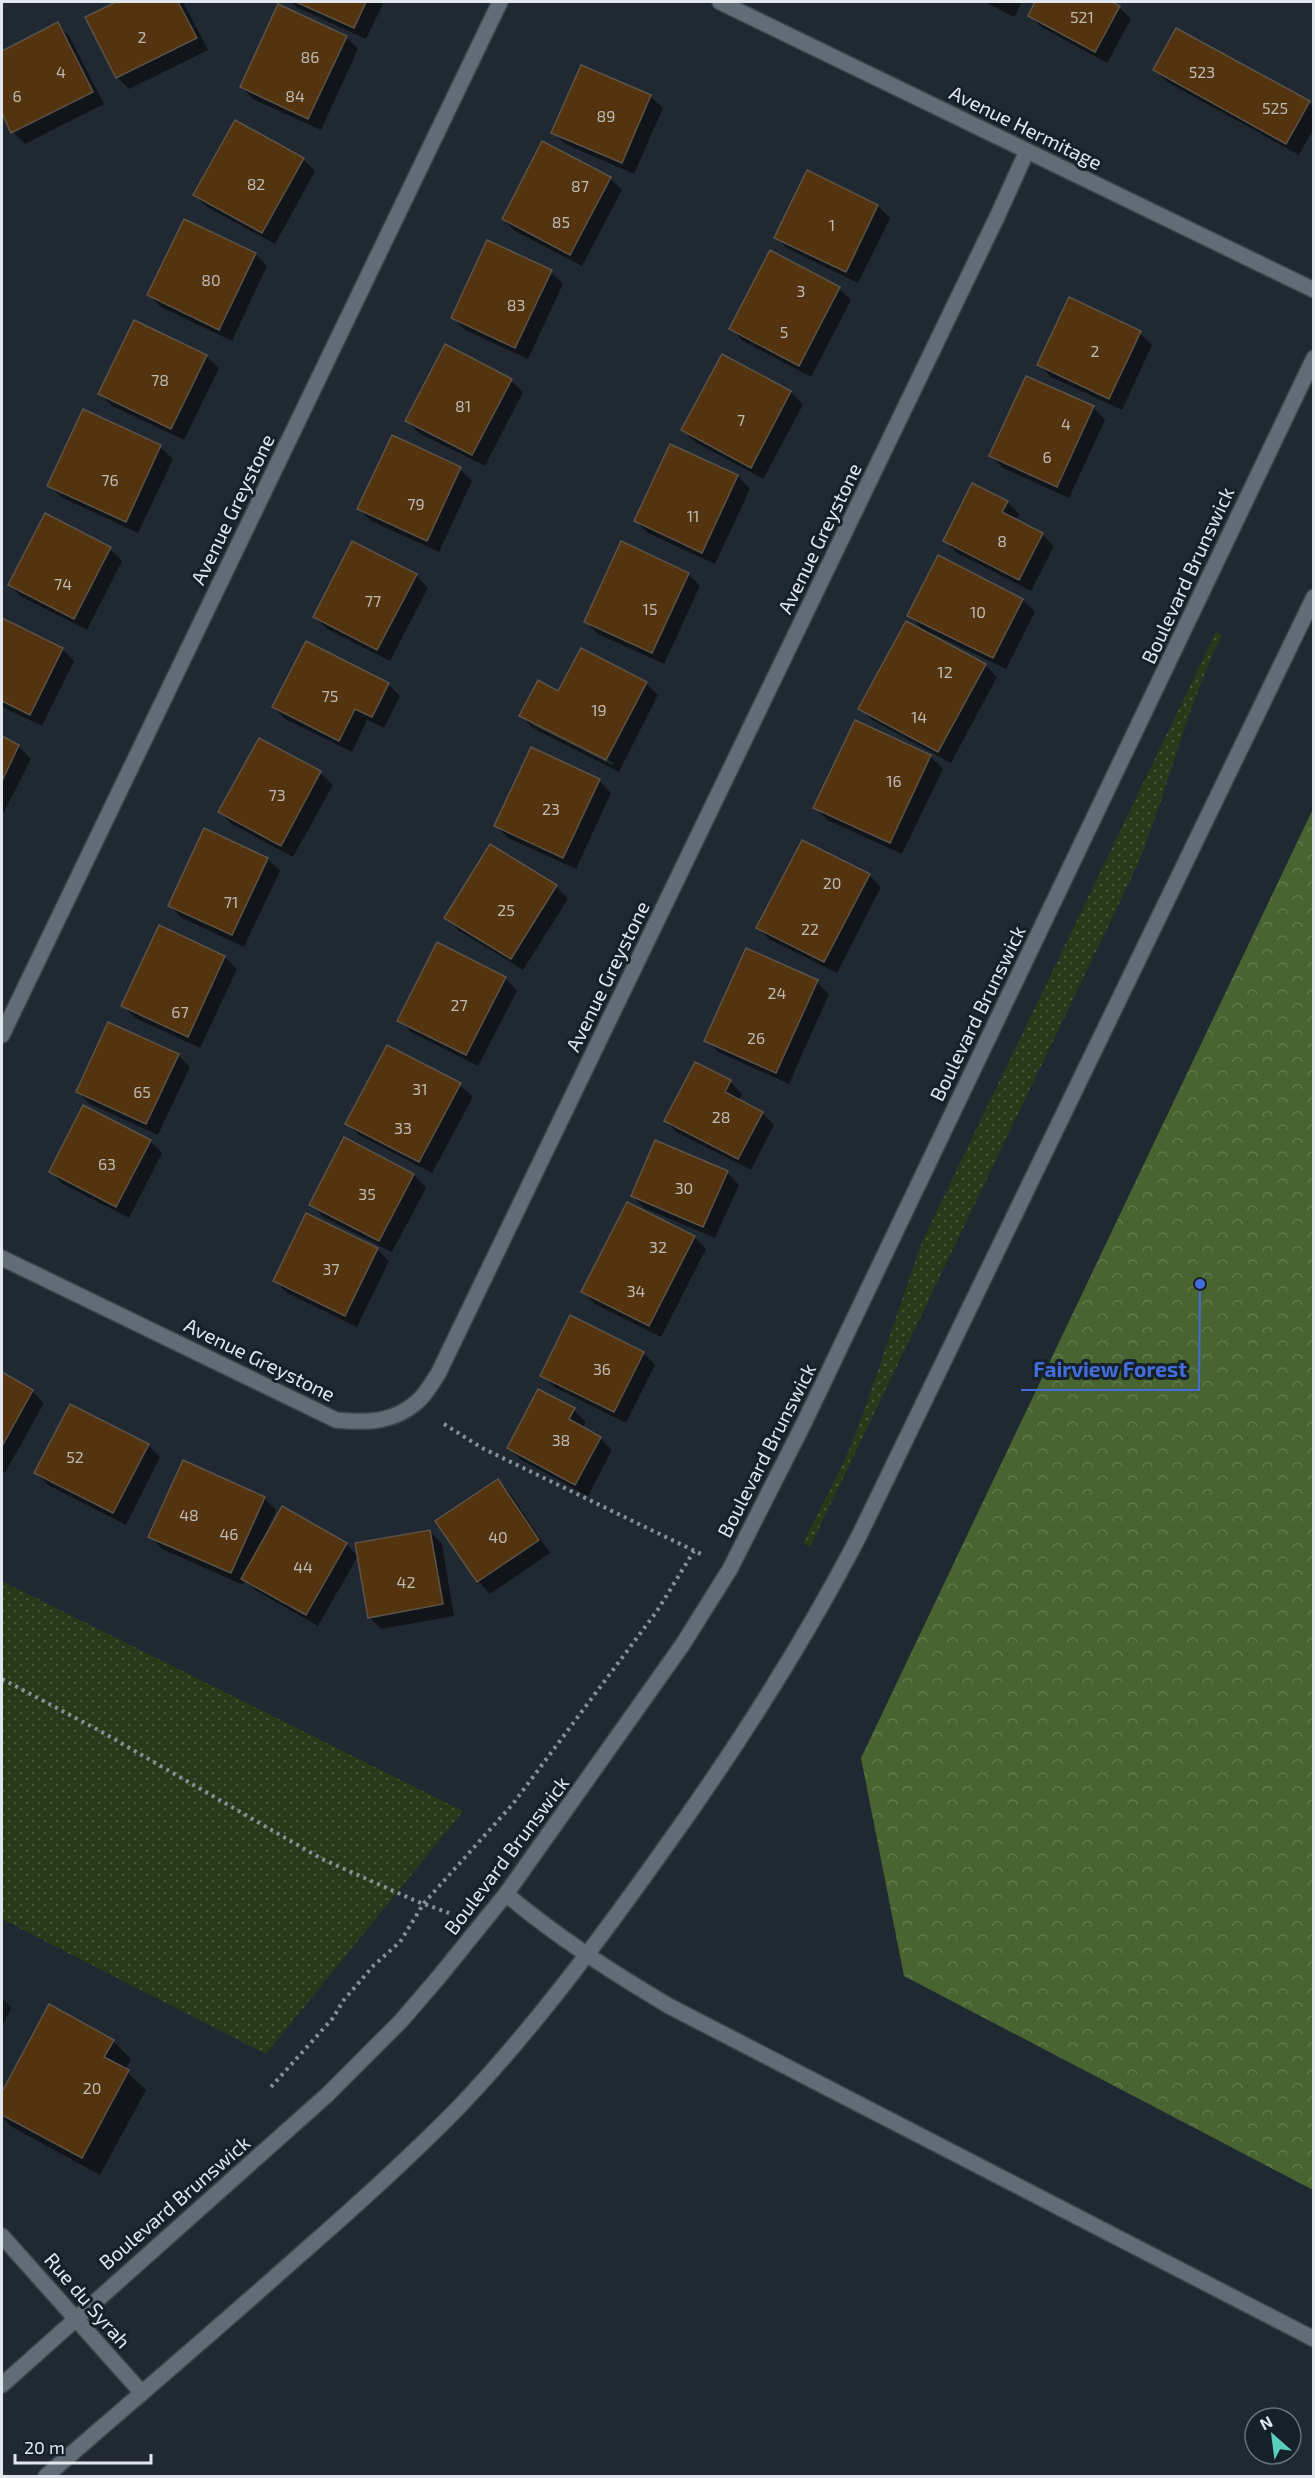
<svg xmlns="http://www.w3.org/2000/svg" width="1315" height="2478" font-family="'Exo 2',sans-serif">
<defs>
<pattern id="grass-dots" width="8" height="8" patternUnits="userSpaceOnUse" patternTransform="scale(1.5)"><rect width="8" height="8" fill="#283919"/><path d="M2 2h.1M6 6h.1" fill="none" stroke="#47563b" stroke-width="1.8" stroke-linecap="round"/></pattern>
<pattern id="forest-crowns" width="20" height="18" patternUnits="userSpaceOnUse" patternTransform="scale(1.5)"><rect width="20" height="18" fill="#486430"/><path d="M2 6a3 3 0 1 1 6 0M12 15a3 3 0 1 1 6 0" fill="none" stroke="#627a4e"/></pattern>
</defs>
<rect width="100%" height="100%" fill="#202932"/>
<g fill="url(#grass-dots)">
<path d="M1216,632L1222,635C1185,710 1168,791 1136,868L810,1547L803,1543L844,1462L863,1414L922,1242Z"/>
<path d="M2,1581L463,1811L266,2054L2,1919Z"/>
</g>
<path fill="url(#forest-crowns)" d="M1313,809V2190L904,1976L861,1758Z"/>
<g fill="#0007" fill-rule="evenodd">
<path d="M119,2H183L208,50L129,89L117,77L87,18Z"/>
<path d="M291,2H384L366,39L296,7Z"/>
<path d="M985,2H1022L1014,17Z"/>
<path d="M1037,2H1109L1119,7L1131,19L1107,63L1041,27L1029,15Z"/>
<path d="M57,24L69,36L104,104L25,144L13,132L2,110V52Z"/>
<path d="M346,37L358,49L321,130L253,99L241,86Z"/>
<path d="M1155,70L1309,102L1314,107V128L1299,155L1167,82Z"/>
<path d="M650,96L663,108L634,174L565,144L553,132Z"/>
<path d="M303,159L315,171L275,244L207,207L195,195Z"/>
<path d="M610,178L622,190L582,266L515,231L503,219Z"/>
<path d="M878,206L890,218L858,283L788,249L776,237Z"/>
<path d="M255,254L267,266L232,341L161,307L149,295Z"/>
<path d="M551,272L563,284L528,359L465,330L453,318Z"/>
<path d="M839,288L851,300L811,377L743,341L731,329Z"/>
<path d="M1140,333L1152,345L1122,410L1051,377L1039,365Z"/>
<path d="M206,356L219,368L184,440L112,406L100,394Z"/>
<path d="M722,356L791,392L803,405L763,479L695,442L683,430Z"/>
<path d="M511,380L523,392L485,466L419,433L407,421Z"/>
<path d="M1093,407L1105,420L1069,498L1003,468L991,456Z"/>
<path d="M84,411L160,447L173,459L138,533L61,497L49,485Z"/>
<path d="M392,437L460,469L472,481L439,552L371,521L359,509Z"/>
<path d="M671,446L738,476L750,489L715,564L648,533L636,521Z"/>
<path d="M1007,502L1019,514L1016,520L1042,534L1054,546L1031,591L957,553L945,541Z"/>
<path d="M46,515L110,549L122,561L87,630L22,597L10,585Z"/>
<path d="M688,574L700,586L664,664L598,634L585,621Z"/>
<path d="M416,575L428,588L390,661L327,629L315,617Z"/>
<path d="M1023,600L1035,612L1006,669L921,628L909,616Z"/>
<path d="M2,620L62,649L74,661L42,726L2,707Z"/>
<path d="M985,665L997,677L951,763L872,720L860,708Z"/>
<path d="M646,683L658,695L619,772L533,728L521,716L559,693ZM533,722L614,763L612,765L533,725Z"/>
<path d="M388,684L400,696L384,728L367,720L352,752L285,719L273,707Z"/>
<path d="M855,722L931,757L943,769L902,854L827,820L815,808Z"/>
<path d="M2,738L18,746L31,759L2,816Z"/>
<path d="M260,740L320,773L333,785L293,857L232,824L220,812Z"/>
<path d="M599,780L611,793L576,869L508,838L496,826Z"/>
<path d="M205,830L268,859L280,871L244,947L182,918L170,906Z"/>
<path d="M869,875L881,887L837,973L770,940L758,928Z"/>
<path d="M556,886L568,899L523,970L458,930L446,918Z"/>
<path d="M160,927L225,957L237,969L200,1048L135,1018L123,1006Z"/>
<path d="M438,944L505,978L517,991L478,1066L411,1032L399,1020Z"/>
<path d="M817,982L829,994L789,1084L718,1052L706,1040Z"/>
<path d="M388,1047L460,1085L473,1097L432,1173L359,1135L347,1123Z"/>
<path d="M178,1055L190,1067L158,1135L90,1104L78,1092Z"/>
<path d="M730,1082L742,1094L738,1101L762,1113L774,1125L751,1170L678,1133L666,1121Z"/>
<path d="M344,1139L414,1175L426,1188L392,1252L323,1217L311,1204Z"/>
<path d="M150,1141L162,1153L129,1218L63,1184L51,1172Z"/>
<path d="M727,1172L739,1185L715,1238L644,1208L632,1196Z"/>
<path d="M694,1237L706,1249L661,1337L595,1304L583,1292Z"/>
<path d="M377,1249L389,1261L357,1327L287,1293L275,1281Z"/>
<path d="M643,1353L655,1365L626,1423L554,1387L542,1375Z"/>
<path d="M2,1374L32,1391L44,1403L5,1473L2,1471Z"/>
<path d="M539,1391L574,1410L586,1422L582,1428L600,1438L612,1450L588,1496L521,1460L509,1448Z"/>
<path d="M148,1445L160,1457L126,1525L48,1485L36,1473Z"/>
<path d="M498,1481L510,1493L550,1553L490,1594L478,1581Z"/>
<path d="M264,1498L276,1510L267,1531L346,1544L358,1556L318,1626L255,1590L245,1581L243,1585L162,1549L150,1536Z"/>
<path d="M430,1531L442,1544L454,1616L381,1629L369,1617Z"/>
<path d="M2,1998L11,2008L2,2027Z"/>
<path d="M49,2006L113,2041L131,2059L125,2070L146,2090L100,2175L12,2127L2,2117V2095Z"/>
</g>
<g fill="#54340e" stroke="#5c5349" stroke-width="1.5">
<path d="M116,2H178L197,38L116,78L85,17Z"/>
<path d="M296,2H366L354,28Z"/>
<path d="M1035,2H1112L1120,6L1095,52L1028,16Z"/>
<path d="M278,4L347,36L308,119L240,87Z"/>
<path d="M58,22L93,92L11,133L2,113V51Z"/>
<path d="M1176,28L1310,101L1286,144L1153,70Z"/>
<path d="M581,65L651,95L622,163L551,133Z"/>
<path d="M235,120L304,158L262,233L193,195Z"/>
<path d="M542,141L611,177L570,255L502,219Z"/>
<path d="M807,170L878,205L846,272L774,238Z"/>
<path d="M184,219L256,253L219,330L147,295Z"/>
<path d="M487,240L552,270L515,348L451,318Z"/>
<path d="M770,250L840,287L799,366L729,329Z"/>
<path d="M1069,297L1141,331L1109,399L1037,365Z"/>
<path d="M134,320L207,355L171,429L98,394Z"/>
<path d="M445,344L512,379L472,455L405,421Z"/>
<path d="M722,354L791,391L751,468L681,430Z"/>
<path d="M1026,376L1094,406L1057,487L989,456Z"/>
<path d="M83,409L161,445L126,522L47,486Z"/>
<path d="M392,435L461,467L427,541L357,509Z"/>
<path d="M670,444L738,475L702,553L634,521Z"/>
<path d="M972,483L1008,501L1002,512L1043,533L1019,580L943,541Z"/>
<path d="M45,513L111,547L74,619L8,585Z"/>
<path d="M352,541L417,574L377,650L313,617Z"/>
<path d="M621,541L689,573L652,653L584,622Z"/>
<path d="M938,555L1023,599L993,658L907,616Z"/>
<path d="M2,618L63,648L30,715L2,701Z"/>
<path d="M906,621L986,664L938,752L858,709Z"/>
<path d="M306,641L389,683L372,717L355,709L339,741L272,707Z"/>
<path d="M581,648L647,682L606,760L519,716L538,680L558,691Z"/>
<path d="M855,720L931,755L890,843L813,808Z"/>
<path d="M2,736L19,745L2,781Z"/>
<path d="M259,738L321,771L281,846L218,812Z"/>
<path d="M531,747L600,779L563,858L494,826Z"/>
<path d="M204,828L268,858L232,935L168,906Z"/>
<path d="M802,840L870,874L824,962L756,928Z"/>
<path d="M490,844L557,885L511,959L444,918Z"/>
<path d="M159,925L225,956L188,1037L121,1006Z"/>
<path d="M437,942L506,977L466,1055L397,1021Z"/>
<path d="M746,948L818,980L776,1073L704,1041Z"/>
<path d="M108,1022L179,1054L146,1124L76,1092Z"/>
<path d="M387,1045L461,1083L419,1162L345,1124Z"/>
<path d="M695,1062L731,1080L725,1092L763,1112L738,1159L664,1121Z"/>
<path d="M83,1105L151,1140L116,1207L49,1172Z"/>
<path d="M344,1137L414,1174L379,1241L309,1205Z"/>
<path d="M655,1140L728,1171L703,1227L631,1196Z"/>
<path d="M627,1202L695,1236L649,1326L581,1292Z"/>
<path d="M306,1213L378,1248L345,1316L273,1281Z"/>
<path d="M570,1315L644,1352L614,1412L540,1376Z"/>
<path d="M2,1372L33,1390L2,1446Z"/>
<path d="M538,1389L575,1408L569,1419L601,1437L575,1485L507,1448Z"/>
<path d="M70,1404L149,1444L113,1513L34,1473Z"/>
<path d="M183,1460L265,1497L231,1573L148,1537Z"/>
<path d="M498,1479L539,1540L477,1582L435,1521Z"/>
<path d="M282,1506L347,1543L306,1615L241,1579Z"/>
<path d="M430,1530L443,1604L368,1618L355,1543Z"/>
<path d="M49,2004L114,2040L104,2057L129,2070L82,2158L2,2115V2092Z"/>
</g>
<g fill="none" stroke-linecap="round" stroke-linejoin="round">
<g stroke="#3d454c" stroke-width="18">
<path id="lane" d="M506,1894C557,1937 612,1972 669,2006L1314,2339"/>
</g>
<g stroke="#3d454c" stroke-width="18">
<g id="street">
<path d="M720,2L1314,290"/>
<path d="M2,1035L500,2"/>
<path d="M2,1258L336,1420C366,1423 394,1423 418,1401C426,1394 432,1383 438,1374L997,217L1027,151"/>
<path d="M2,2236L142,2393"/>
</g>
</g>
<g stroke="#3d454c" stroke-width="18">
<g id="secondary">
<path d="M2,2385L327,2095L401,2021L438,1978L506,1894L683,1644L730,1569L804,1423L1314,358"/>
<path d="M46,2476C131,2402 218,2328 302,2253C356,2206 409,2158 459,2107C533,2029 597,1943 659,1856C733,1753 801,1648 859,1536L1314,597"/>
</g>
</g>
<g stroke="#888f96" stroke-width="4" stroke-dasharray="3 4.5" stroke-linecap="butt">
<path d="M444,1424L482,1448L703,1555"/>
<path d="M2,1679L102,1732L322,1859L416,1901L449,1913"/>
<path d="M271,2087L333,2018L343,2001L374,1965L400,1942L424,1903L512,1805L657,1611L694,1551"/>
</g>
<use href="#lane" stroke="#616c76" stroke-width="15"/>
<use href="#street" stroke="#616c76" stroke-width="15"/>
<use href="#secondary" stroke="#616c76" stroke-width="15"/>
</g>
<g text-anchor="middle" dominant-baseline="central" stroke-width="6" stroke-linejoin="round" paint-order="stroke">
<g font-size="16" fill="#bebab5">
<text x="1082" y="16">521</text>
<text x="142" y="36">2</text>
<text x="310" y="56">86</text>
<text x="61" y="71">4</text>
<text x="1202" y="71">523</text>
<text x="17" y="95">6</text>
<text x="295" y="95">84</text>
<text x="1275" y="107">525</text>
<text x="606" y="115">89</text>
<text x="256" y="183">82</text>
<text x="580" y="185">87</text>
<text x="561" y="221">85</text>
<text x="832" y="224">1</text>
<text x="211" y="279">80</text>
<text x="801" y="290">3</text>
<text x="516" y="304">83</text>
<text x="784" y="331">5</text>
<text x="1095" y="350">2</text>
<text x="160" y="379">78</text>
<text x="463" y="405">81</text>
<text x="741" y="419">7</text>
<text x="1066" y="423">4</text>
<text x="1047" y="456">6</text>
<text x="110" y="479">76</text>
<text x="416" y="503">79</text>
<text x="693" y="515">11</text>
<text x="1002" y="540">8</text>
<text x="63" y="583">74</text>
<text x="373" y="600">77</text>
<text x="650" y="608">15</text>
<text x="978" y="611">10</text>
<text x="945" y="671">12</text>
<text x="330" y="695">75</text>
<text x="599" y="709">19</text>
<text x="919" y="716">14</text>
<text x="894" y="780">16</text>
<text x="277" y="794">73</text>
<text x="551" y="808">23</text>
<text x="832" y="882">20</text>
<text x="231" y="901">71</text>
<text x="506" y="909">25</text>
<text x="810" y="928">22</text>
<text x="777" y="992">24</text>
<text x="459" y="1004">27</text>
<text x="180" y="1011">67</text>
<text x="756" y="1037">26</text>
<text x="420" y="1088">31</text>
<text x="142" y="1091">65</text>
<text x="721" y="1116">28</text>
<text x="403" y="1127">33</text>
<text x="107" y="1163">63</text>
<text x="684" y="1187">30</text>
<text x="367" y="1193">35</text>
<text x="658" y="1246">32</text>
<text x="331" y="1268">37</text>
<text x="636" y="1290">34</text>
<text x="602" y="1368">36</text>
<text x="561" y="1439">38</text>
<text x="75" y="1456">52</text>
<text x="189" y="1514">48</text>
<text x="229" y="1533">46</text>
<text x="498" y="1536">40</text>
<text x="303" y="1566">44</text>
<text x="406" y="1581">42</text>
<text x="92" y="2087">20</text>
</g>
<g font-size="20" fill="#e1e7ed" stroke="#162028">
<text transform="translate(1026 127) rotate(26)">Avenue Hermitage</text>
<text transform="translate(232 509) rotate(-64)">Avenue Greystone</text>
<text transform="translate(819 538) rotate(-64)">Avenue Greystone</text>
<text transform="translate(1187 575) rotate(-65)">Boulevard Brunswick</text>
<text transform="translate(607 976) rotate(-64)">Avenue Greystone</text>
<text transform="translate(977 1013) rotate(-64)">Boulevard Brunswick</text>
<text transform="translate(260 1359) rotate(26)">Avenue Greystone</text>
<text transform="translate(766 1450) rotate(-63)">Boulevard Brunswick</text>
<text transform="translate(506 1855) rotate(-53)">Boulevard Brunswick</text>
<text transform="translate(174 2202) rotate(-41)">Boulevard Brunswick</text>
<text transform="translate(88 2300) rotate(49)">Rue du Syrah</text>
</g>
</g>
<path fill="none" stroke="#446ddc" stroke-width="2" d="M1200 1284L1199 1390H1021"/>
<circle fill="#446ddc" stroke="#162028" stroke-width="2" cx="1200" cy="1284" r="6"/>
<g font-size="21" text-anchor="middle" font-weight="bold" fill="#446ddc" stroke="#162028" stroke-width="6" stroke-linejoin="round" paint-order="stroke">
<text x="1110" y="1377">Fairview Forest</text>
</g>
<rect width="1315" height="2478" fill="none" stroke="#e1e7ed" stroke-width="6"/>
<g transform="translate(1273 2436) rotate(332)"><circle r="28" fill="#162028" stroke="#677077" stroke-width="1.5"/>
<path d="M0-4.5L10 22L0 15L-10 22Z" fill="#59cebe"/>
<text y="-9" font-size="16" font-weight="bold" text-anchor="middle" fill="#e1e7ed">N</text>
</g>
<path d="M15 2454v9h136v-9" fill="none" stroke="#e1e7ed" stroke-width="3"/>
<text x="24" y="2454" font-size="18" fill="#e1e7ed" stroke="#162028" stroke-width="4.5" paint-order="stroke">20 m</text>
</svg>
